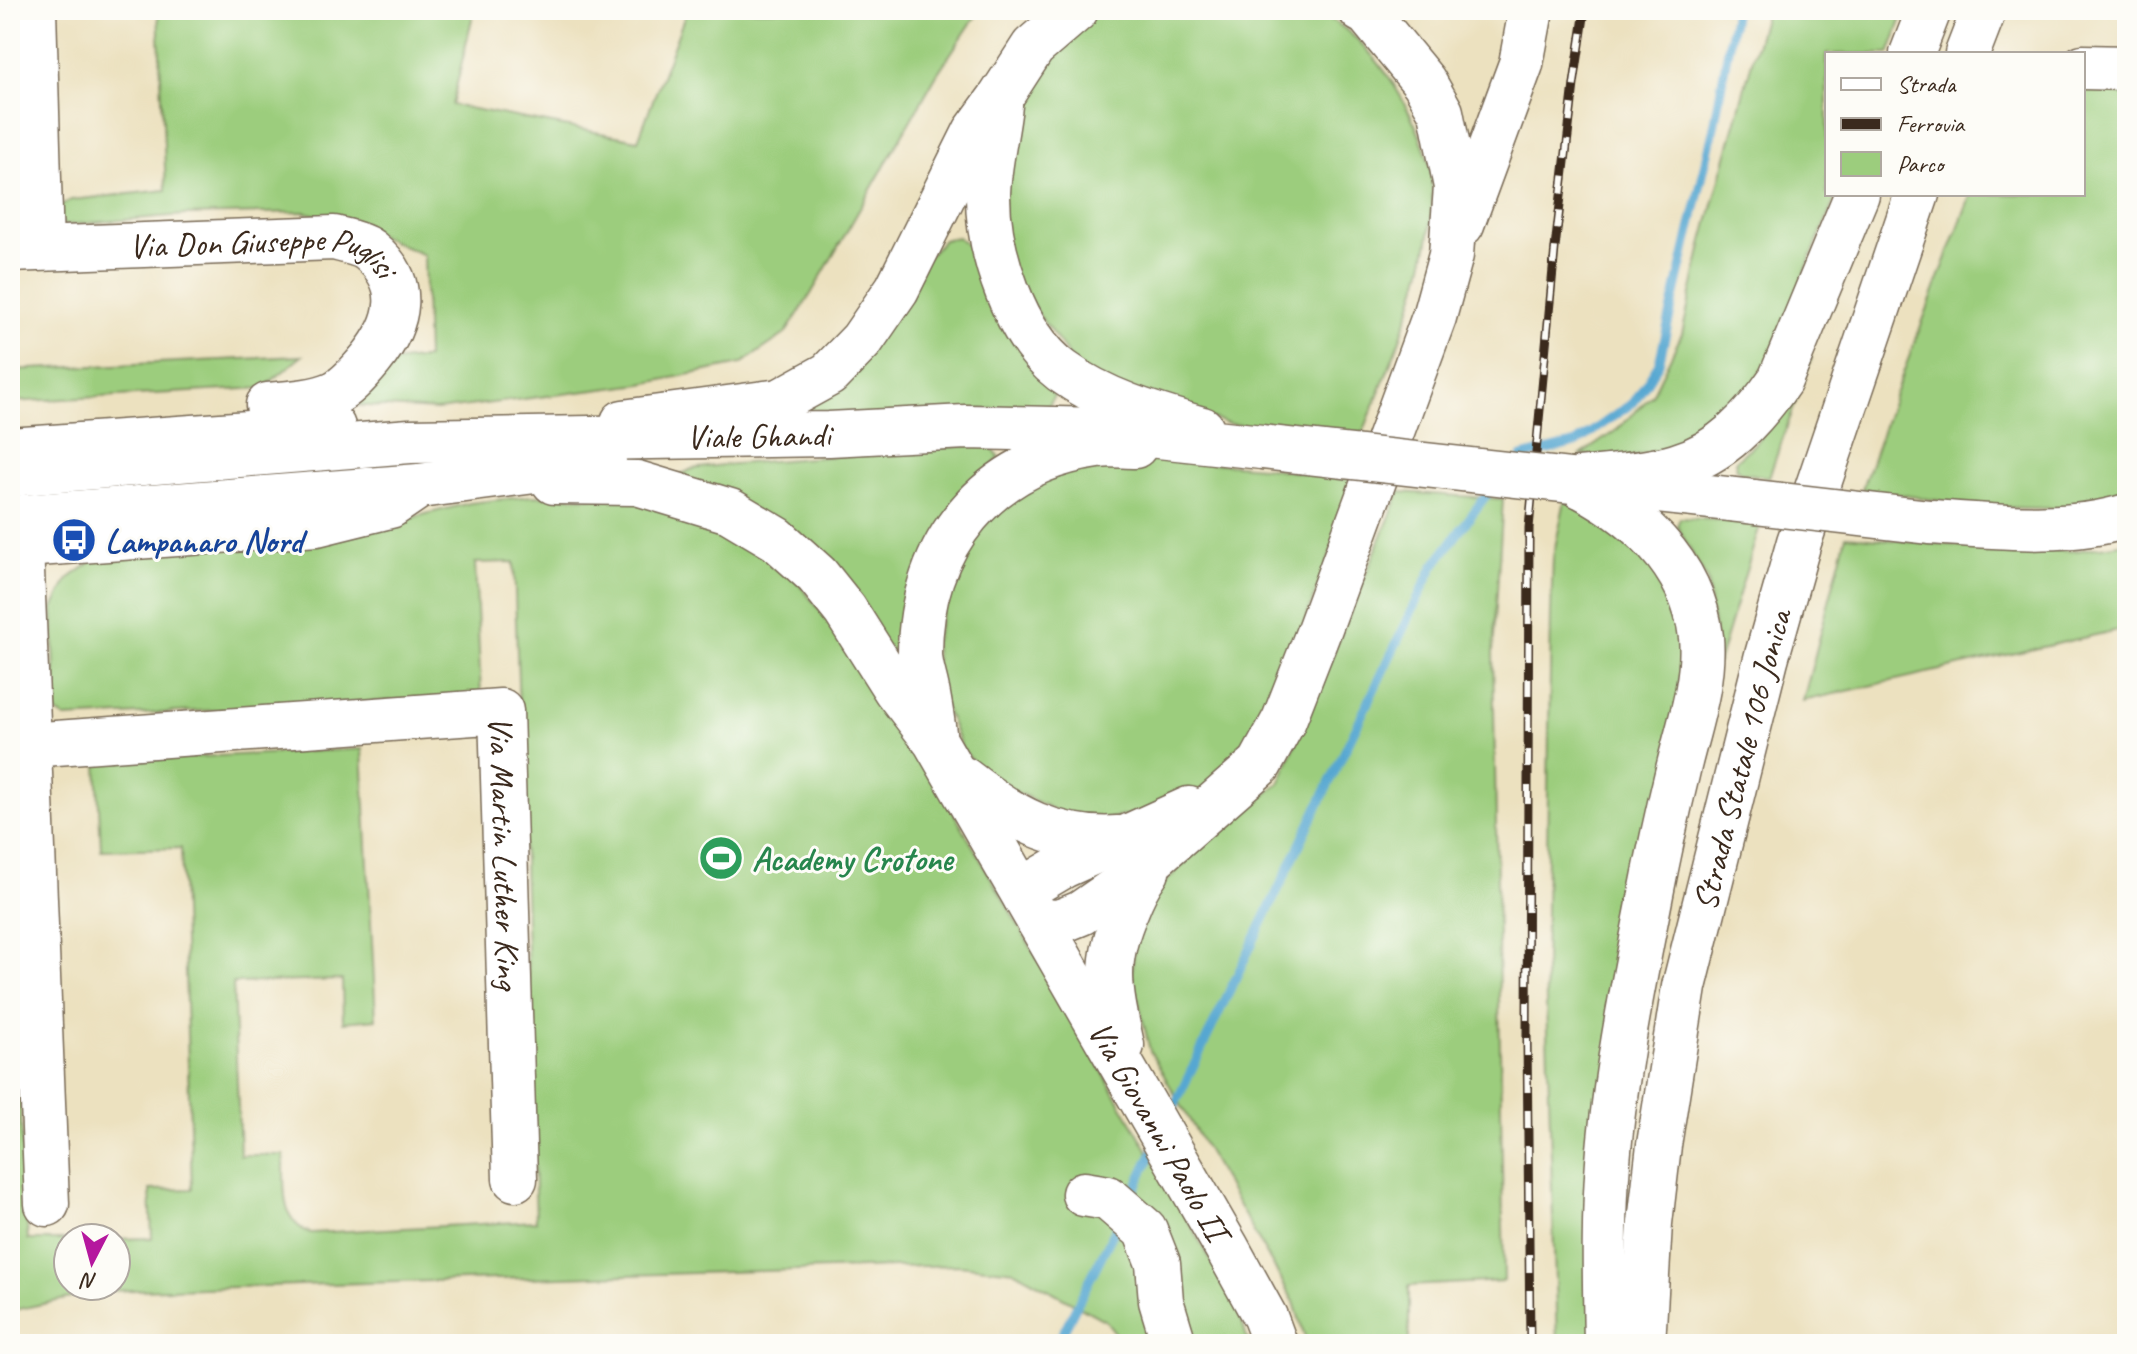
<svg xmlns="http://www.w3.org/2000/svg" width="2137" height="1354" font-family="Caveat,sans-serif">
<rect width="100%" height="100%" fill="#fdfcf7"/>
<filter id="ink" filterUnits="userSpaceOnUse"><feTurbulence type="fractalNoise" baseFrequency=".0125" numOctaves="2"/><feDisplacementMap in="SourceGraphic" scale="16" xChannelSelector="R" yChannelSelector="G"/><feConvolveMatrix kernelMatrix="1 2 1 2 8 2 1 2 1" color-interpolation-filters="sRGB"/></filter>
<filter id="wash" filterUnits="userSpaceOnUse"><feTurbulence type="fractalNoise" baseFrequency=".006" numOctaves="4" result="noise"/><feDisplacementMap in="SourceGraphic" scale="32" xChannelSelector="R" yChannelSelector="G"/><feGaussianBlur stdDeviation="1.8" result="paint"/><feColorMatrix in="noise" values="0 0 0 0 0 0 0 0 0 0 0 0 0 0 0 0 0 1.4 0 .05"/><feComposite in="paint" operator="in"/></filter>
<g filter="url(#wash)">
<rect width="100%" height="100%" fill="#ece1bf"/>
<g fill="#9ccd7d" stroke="#6c7c4e" stroke-width="2">
<path d="M158,10H474L452,105L638,140L687,10H980L937,74L811,294L785,334L741,364L642,384L437,410L352,405L384,363L427,358L424,255L348,222L304,212L184,215L64,225L56,217L60,207L71,200L166,190Z"/>
<path d="M1106,10H1315C1346,25 1372,52 1391,80C1405,102 1423,137 1429,163C1446,244 1392,358 1363,433L1229,424L1084,376L1004,268L1002,136L1049,52L1082,23Z"/>
<path d="M1766,10H1905L1889,54H1827V194H1837L1767,364L1736,404L1685,445L1625,458L1581,455L1618,429L1652,395L1682,334L1703,241Z"/>
<path d="M2083,82H2127V499L2081,509L1982,507L1862,489L1895,394L1971,194H2083Z"/>
<path d="M957,237L974,250L1044,378L1054,395L1049,406L774,421L943,240Z"/>
<path d="M302,356L263,388L10,402V370Z"/>
<path d="M1812,357L1769,477L1743,473L1737,469L1735,461L1760,439Z"/>
<path d="M989,444L999,458L989,470L900,666L680,475L692,469L722,465Z"/>
<path d="M1131,457L1262,467L1358,481L1266,724L1211,785L1170,807L1098,821L1061,813L989,779L962,749L940,695L934,643L962,545L1040,475Z"/>
<path d="M1400,492L1503,499L1493,652L1504,1281L1409,1286V1344H1307L1294,1302L1150,1051L1132,973L1136,929L1149,898L1235,814L1279,784Z"/>
<path d="M531,496L649,499L703,516L789,572L878,681L1237,1306L1249,1344H1124L1106,1321L1015,1271L959,1265L103,1291L10,1311V1046L17,1054L28,1240H68V1286H116V1239L152,1238L150,1190L192,1189L181,848L101,850L97,762L362,749L376,1019L343,1022L342,980L233,983L240,1155H284C285,1184 278,1222 311,1233L536,1221L514,562L475,563L481,696L65,718L56,713L53,608L68,579L97,558L354,532L470,503Z"/>
<path d="M1565,500L1626,530L1670,589L1684,644L1594,1344H1557L1545,971L1551,613L1553,557Z"/>
<path d="M1680,518L1761,522L1718,663L1707,580L1677,526Z"/>
<path d="M1846,536L2010,550L2074,551L2127,543V628L1803,701Z"/>
</g>
<g fill="none" stroke-linecap="round" stroke-linejoin="round">
<g stroke="#56a7d1" stroke-width="9">
<path d="M1522,457L1576,443L1634,402L1659,363L1714,127L1735,10"/>
<path d="M1168,1119L1433,567L1493,486"/>
<path d="M1129,1202L1155,1147"/>
<path d="M1057,1344L1119,1222"/>
</g>
</g>
</g>
<g filter="url(#ink)">
<g fill="none" stroke-linecap="round" stroke-linejoin="round">
<g stroke="#796a56" stroke-width="47">
<g id="minor">
<path d="M34,10L41,248"/>
<path d="M1000,105C997,134 988,168 988,196C988,252 1015,336 1062,371C1103,401 1153,415 1202,429"/>
<path d="M1462,224L1521,64L1531,10"/>
<path id="s1" d="M10,250L334,238C345,241 361,244 369,250C410,283 400,323 371,359C362,370 348,386 335,393C314,402 290,403 268,405"/>
<path d="M623,422L780,401L829,374L862,340L897,289L975,132L1000,98L1033,47L1076,10"/>
<path d="M10,450L333,427"/>
<path id="s2" d="M554,482L637,483L730,511L777,539L817,575L845,610L895,689L935,741L1227,1248L1265,1317L1275,1344"/>
<path d="M21,545L47,1204"/>
<path d="M10,546L317,524L390,506L418,487"/>
<path d="M934,733C932,719 930,704 927,690C925,679 920,666 920,654C920,544 988,461 1098,446C1110,444 1123,446 1135,446"/>
<path id="s3" d="M28,745L501,711L515,1179"/>
<path d="M963,779C1012,817 1054,842 1118,838"/>
<path d="M1025,897L1036,882L1063,866L1189,809"/>
<path d="M1039,921L1059,922L1081,913L1123,884L1260,764L1284,720L1318,633L1434,317L1451,255L1456,187L1441,112L1424,82L1368,14L1361,10"/>
<path d="M1122,1045C1110,990 1103,963 1127,909C1132,896 1139,882 1147,871"/>
<path d="M1084,1194L1108,1198L1145,1230L1158,1263L1161,1301L1174,1344"/>
</g>
</g>
<g stroke="#796a56" stroke-width="47">
<g id="major">
<path d="M1912,54L1929,10"/>
<path d="M1967,54L1984,10"/>
<path d="M2083,67L2127,68"/>
<path id="s4" d="M10,474L410,441L829,434L966,427L1102,430L1262,447"/>
<path d="M1571,481C1634,511 1693,563 1701,637C1705,683 1687,730 1677,774C1667,815 1658,857 1650,899C1633,986 1615,1073 1608,1162C1603,1222 1605,1284 1606,1344"/>
<path d="M1571,481C1603,477 1646,475 1676,466C1722,453 1754,418 1780,380L1857,194"/>
<path d="M1629,488L1755,502"/>
<path d="M10,518L419,486L604,462"/>
<path d="M1930,522C1994,526 2064,535 2127,516"/>
<path id="s5" d="M1643,1344L1650,1223L1659,1145L1684,987L1766,659L1799,542L1917,194"/>
</g>
</g>
<use href="#minor" stroke="#fff" stroke-width="44"/>
<use href="#major" stroke="#fff" stroke-width="44"/>
<g stroke="#3b2a1e" stroke-width="9">
<path id="rail" d="M1530,1344L1527,1037L1529,528L1555,248L1574,84L1585,10"/>
</g>
<use href="#rail" stroke="#fdfcf7" stroke-width="6" stroke-dasharray="18" stroke-linecap="butt"/>
<g stroke="#796a56" stroke-width="47" stroke-linecap="butt">
<g id="major-bridge">
<path d="M1262,447L1571,481"/>
<path d="M1755,502L1930,522"/>
</g>
</g>
<use href="#major-bridge" stroke="#fff" stroke-width="44"/>
</g>
</g>
<defs>
<g id="bus-disc" transform="scale(2.3)"><circle r="9.5" fill="#1a4fb4" stroke="#fdfcf7"/><path d="M-5-6H5V4H4V6H2V4H-2V6H-4V4H-5ZM-3.5-4V0h7V-4ZM-3.5 1.2v1.5H-2V1.2ZM2 1.2v1.5H3.5V1.2Z" fill="#fff"/></g>
<g id="stadium-disc" transform="scale(2.3)"><circle r="9.5" fill="#2e9e5b" stroke="#fdfcf7"/><path d="M0-5a6.5 5 0 1 0 0 10a6.5 5 0 1 0 0-10ZM-3.5-1.8h7v3.6h-7Z" fill="#fff"/></g>
</defs>
<g fill-rule="evenodd">
<use href="#bus-disc" x="74" y="540"/>
<use href="#stadium-disc" x="721" y="858"/>
</g>
<g text-anchor="middle" dominant-baseline="central" stroke-width="6" stroke-linejoin="round" paint-order="stroke">
<g font-size="34" fill="#3b2a1e" stroke="#fdfcf7">
<text stroke="none"><textPath href="#s1" startOffset="256">Via Don Giuseppe Puglisi</textPath></text>
<text stroke="none"><textPath href="#s4" startOffset="750">Viale Ghandi</textPath></text>
<text stroke="none"><textPath href="#s5" startOffset="594">Strada Statale 106 Jonica</textPath></text>
<text stroke="none"><textPath href="#s3" startOffset="616">Via Martin Luther King</textPath></text>
<text stroke="none"><textPath href="#s2" startOffset="942">Via Giovanni Paolo II</textPath></text>
</g>
<g font-size="34" font-weight="bold" fill="#164399" stroke="#fdfcf7" text-anchor="start">
<text x="105" y="540">Lampanaro Nord</text>
</g>
<g font-size="34" font-weight="bold" fill="#27864d" stroke="#fdfcf7" text-anchor="start">
<text x="752" y="858">Academy Crotone</text>
</g>
</g>
<rect width="2137" height="1354" fill="none" stroke="#fdfcf7" stroke-width="40"/>
<rect x="1825" y="52" width="260" height="144" fill="#fdfcf7" stroke="#afa8a0" stroke-width="2"/>
<rect x="1841" y="78" width="40" height="12" fill="#ffffff" stroke="#afa8a0" stroke-width="2"/>
<text x="1897" y="92" font-size="24" fill="#3b2a1e">Strada</text>
<rect x="1841" y="118" width="40" height="12" fill="#3b2a1e" stroke="#afa8a0" stroke-width="2"/>
<text x="1897" y="132" font-size="24" fill="#3b2a1e">Ferrovia</text>
<rect x="1841" y="152" width="40" height="24" fill="#9ccd7d" stroke="#afa8a0" stroke-width="2"/>
<text x="1897" y="172" font-size="24" fill="#3b2a1e">Parco</text>
<g transform="translate(92 1262) rotate(186)"><circle r="38" fill="#fdfcf7" stroke="#afa8a0" stroke-width="2"/>
<path d="M0-6L14 30L0 20L-14 30Z" fill="#b5179e"/>
<text y="-12" font-size="22" font-weight="bold" text-anchor="middle" fill="#3b2a1e">N</text>
</g>
</svg>
